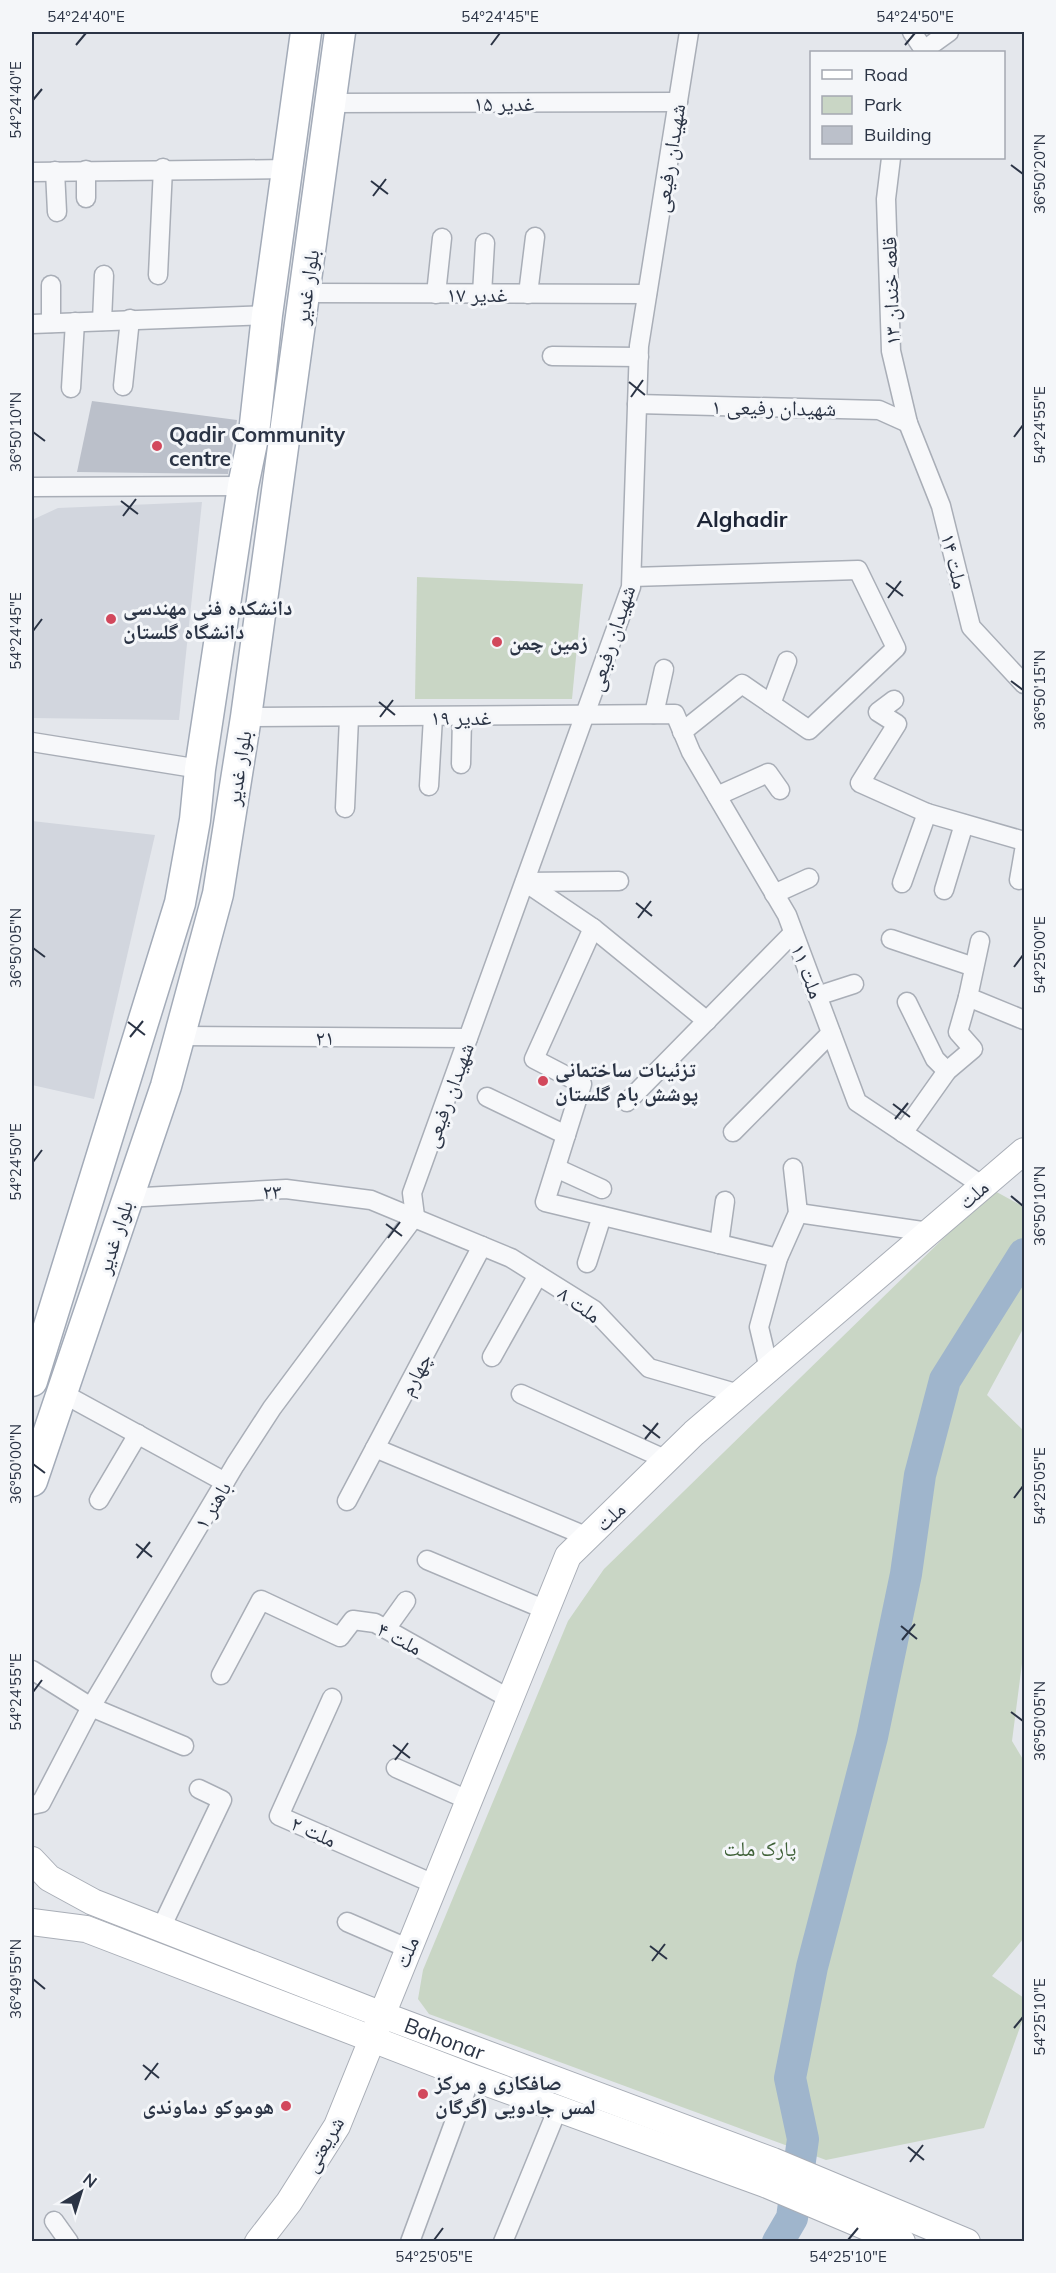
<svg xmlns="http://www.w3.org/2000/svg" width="1056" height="2273" font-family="Mulish,'Noto Naskh Arabic',sans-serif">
<rect width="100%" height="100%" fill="#e4e7ec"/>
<g fill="#d2d6de">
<path d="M202,502L179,720L32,718V520L58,508Z"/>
<path d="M32,821L155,835L94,1099L32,1085Z"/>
</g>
<g fill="#c9d6c5">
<path d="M417,577L583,584L572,699H415Z"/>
<path d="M993,1190L1024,1207V1327L987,1395L1024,1431V1648L1012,1741L1024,1761V1938L992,1976L1024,1998V2016L984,2128L826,2160L429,2014L418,1999L423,1970L568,1621L604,1569Z"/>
</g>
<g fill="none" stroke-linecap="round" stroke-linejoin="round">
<path stroke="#9fb5cc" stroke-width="32" d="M778,2242L792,2218L803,2139L790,2078L812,1967L872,1737L906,1574L920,1475L945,1380L1024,1254"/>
</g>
<path fill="#bbc0ca" d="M92,401L237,420L228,474L77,472Z"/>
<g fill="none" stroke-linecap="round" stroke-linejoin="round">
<g stroke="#a9aeb7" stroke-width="21">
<g id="minor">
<path d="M912,32L924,50"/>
<path d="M924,50L949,32"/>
<path d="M330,103L678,102"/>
<path d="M891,158L886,199L891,351L908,423L941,506L971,627L1024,684"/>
<path d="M55,171L57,212"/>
<path d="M32,172L288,169"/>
<path d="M86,198V170"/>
<path d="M158,275L163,168"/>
<path d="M306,293L647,294"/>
<path d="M436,294L442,238"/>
<path d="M482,294L485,243"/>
<path d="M528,294L535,237"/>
<path d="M102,321L104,275"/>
<path d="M51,323V285"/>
<path d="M32,324L267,315"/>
<path d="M552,356L639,357"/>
<path d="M123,386L130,319"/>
<path d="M71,388L75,322"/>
<path d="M637,404L879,410L908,423"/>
<path d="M32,487L243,486"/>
<path d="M632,577L858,570L896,648L809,730L742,684L682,732"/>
<path d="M894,700L878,712L897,724L860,783L927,813L1024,841"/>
<path d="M771,704L787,661"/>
<path d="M654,714L664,669"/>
<path d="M246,717L675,714L691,752L787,915L857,1102L983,1186"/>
<path d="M32,742L200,769"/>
<path d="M461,764L462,717"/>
<path d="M429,786L433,717"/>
<path d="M717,796L768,773L780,790"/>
<path d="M345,808L349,718"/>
<path d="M1019,880L1024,851"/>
<path d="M525,882L593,928L707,1021"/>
<path d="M525,882L619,881"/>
<path d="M902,883L927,813"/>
<path d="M944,890L964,824"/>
<path d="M774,894L809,878"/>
<path d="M593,928L534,1059L582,1084L545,1202L778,1258"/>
<path d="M891,939L974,967"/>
<path d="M980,941L968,997L1024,1020"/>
<path d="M817,996L854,984"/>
<path d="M907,1002L935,1059L947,1071"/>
<path d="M181,1036L468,1038"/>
<path d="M487,1097L566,1135"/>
<path d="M627,1102L793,933"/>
<path d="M733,1132L831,1033"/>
<path d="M903,1133L947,1071L973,1049L958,1032L968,997"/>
<path d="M556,1168L602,1189"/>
<path d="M126,1198L286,1189L371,1200L511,1258L594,1310L649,1368L739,1394"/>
<path d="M798,1213L929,1232"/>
<path d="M415,1216L412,1193L631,587L639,346L689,32"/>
<path d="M719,1244L725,1201"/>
<path d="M587,1263L602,1216"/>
<path d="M492,1357L538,1275"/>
<path d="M769,1369L759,1327L778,1258L798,1213L793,1168"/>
<path d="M62,1393L225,1482"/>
<path d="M521,1394L667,1460"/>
<path d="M375,1448L588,1537"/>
<path d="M99,1500L138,1434"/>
<path d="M347,1501L482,1246"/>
<path d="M427,1560L546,1610"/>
<path d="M386,1629L406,1601"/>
<path d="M32,1670L91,1707L184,1746"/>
<path d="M221,1675L261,1600L340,1637L353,1620L375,1623L510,1699"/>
<path d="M332,1698L279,1816L434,1884"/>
<path d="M396,1768L468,1800"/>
<path d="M32,1805L41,1803L91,1707L235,1465L272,1408L415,1216"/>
<path d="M347,1922L407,1948"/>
<path d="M161,1928L222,1800L199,1789"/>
<path d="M54,2221L69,2242"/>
<path d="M410,2242L471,2077"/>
<path d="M503,2242L558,2108"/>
</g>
</g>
<g stroke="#a9aeb7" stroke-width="28">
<g id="secondary">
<path id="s1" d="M32,1860L49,1878L93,1902L380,2014L773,2161L967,2242"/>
<path d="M32,1922L86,1929L471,2077L765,2184L902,2242"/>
<path d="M258,2242L289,2202L337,2126L568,1556L694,1433L1024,1151"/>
</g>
</g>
<g stroke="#a3abb8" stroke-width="33">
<g id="primary">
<path d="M32,1381L180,903L195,820L200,769L243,486L254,433L267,315L306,32"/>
<path d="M32,1481L166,1086L218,894L246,717L340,32"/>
</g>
</g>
<use href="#minor" stroke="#f7f8fa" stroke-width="18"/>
<use href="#secondary" stroke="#fff" stroke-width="26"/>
<use href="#primary" stroke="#fff" stroke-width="30"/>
</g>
<path fill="none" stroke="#2b3445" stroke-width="2" d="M76,45L86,33M491,45L500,33M905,45L915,33M33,100L42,89M1011,165L1023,174M371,181L388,194M373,196L386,179M629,382L645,395M631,397L643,380M33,432L45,441M1014,437L1023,425M121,501L138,514M123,516L136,499M886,583L903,596M888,598L901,581M33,631L42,619M1011,681L1023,690M379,702L395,715M380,717L393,700M636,903L652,916M638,918L651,901M33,948L45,957M1014,967L1023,955M128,1022L145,1035M130,1037L143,1021M893,1104L910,1117M895,1119L908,1103M33,1162L42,1150M1011,1196L1023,1206M386,1224L402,1236M388,1238L400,1222M643,1425L660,1438M645,1439L658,1423M33,1464L45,1473M1014,1498L1023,1486M136,1544L152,1557M137,1558L150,1542M901,1626L917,1639M902,1640L915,1624M33,1692L42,1680M1011,1712L1023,1721M393,1745L410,1758M395,1760L408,1743M650,1946L667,1959M652,1961L665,1944M33,1979L45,1989M1014,2028L1023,2017M143,2065L159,2078M145,2080L158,2063M908,2147L924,2160M910,2162L923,2145M434,2240L443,2228M848,2240L858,2228"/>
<g fill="#d2485c" stroke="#f4f6f9" stroke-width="2">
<circle cx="157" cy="446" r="6"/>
<circle cx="111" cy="619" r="6"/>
<circle cx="497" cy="642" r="6"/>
<circle cx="543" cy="1081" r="6"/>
<circle cx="423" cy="2094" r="6"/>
<circle cx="286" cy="2106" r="6"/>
</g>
<g text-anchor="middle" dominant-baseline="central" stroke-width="6" stroke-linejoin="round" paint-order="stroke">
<g font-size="21" fill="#2b3445" stroke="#f4f6f9">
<text x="504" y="103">۱۵ غدیر</text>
<text transform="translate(669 158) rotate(-81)">شهیدان رفیعی</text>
<text transform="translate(306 287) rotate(-82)">بلوار غدیر</text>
<text transform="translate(890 291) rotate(-92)">۱۳ قلعه خندان</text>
<text x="477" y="294">۱۷ غدیر</text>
<text transform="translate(774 407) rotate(1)">۱ شهیدان رفیعی</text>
<text transform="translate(955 561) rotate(76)">۱۴ ملت</text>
<text transform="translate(611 638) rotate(-72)">شهیدان رفیعی</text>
<text x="461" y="717">۱۹ غدیر</text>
<text transform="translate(238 768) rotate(-81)">بلوار غدیر</text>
<text transform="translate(808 971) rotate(69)">۱۱ ملت</text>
<text x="325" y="1037">۲۱</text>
<text transform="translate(448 1095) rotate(-70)">شهیدان رفیعی</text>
<text transform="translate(272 1191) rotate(-1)">۲۳</text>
<text transform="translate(973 1194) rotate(-41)">ملت</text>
<text transform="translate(114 1237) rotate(-72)">بلوار غدیر</text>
<text transform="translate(580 1304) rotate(36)">۸ ملت</text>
<text transform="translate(415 1374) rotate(-62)">چهارم</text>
<text transform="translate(212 1505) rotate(-59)">باهنر ۱</text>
<text transform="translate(610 1516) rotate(-43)">ملت</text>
<text transform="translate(400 1638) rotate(28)">۴ ملت</text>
<text transform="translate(314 1831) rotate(24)">۲ ملت</text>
<text transform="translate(406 1952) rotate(-67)">ملت</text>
<text stroke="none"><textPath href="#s1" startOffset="452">Bahonar</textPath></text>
<text transform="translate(323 2144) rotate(-60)">شریعتی</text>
</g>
<g font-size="21" font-weight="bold" fill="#2b3445" stroke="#f4f6f9" text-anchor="start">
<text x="169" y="434">Qadir Community<tspan x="169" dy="24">centre</tspan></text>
<text x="123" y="607">دانشکده فنی مهندسی<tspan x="123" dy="24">دانشگاه گلستان</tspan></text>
<text x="509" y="642">زمین چمن</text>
<text x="555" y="1069">تزئینات ساختمانی<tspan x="555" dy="24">پوشش بام گلستان</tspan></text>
<text x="435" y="2082">صافکاری و مرکز<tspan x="435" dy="24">لمس جادویی (گرگان</tspan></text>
<text x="274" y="2106" text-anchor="end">هوموکو دماوندی</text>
</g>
<g font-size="21" fill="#3f6138" stroke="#f4f6f9">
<text x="760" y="1848">پارک ملت</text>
</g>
<g font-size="22" font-weight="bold" fill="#1d2536" stroke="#f4f6f9">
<text x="742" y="519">Alghadir</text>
</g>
</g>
<rect width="1056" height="2273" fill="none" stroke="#f4f6f9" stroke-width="66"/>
<rect x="810" y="51" width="195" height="108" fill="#f4f6f9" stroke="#a4a8b1" stroke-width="1.5"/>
<rect x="822" y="70" width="30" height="9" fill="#ffffff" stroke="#a4a8b1" stroke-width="1.5"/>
<text x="864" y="81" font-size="18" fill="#2b3445">Road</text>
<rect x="822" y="96" width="30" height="18" fill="#c9d6c5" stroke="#a4a8b1" stroke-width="1.5"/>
<text x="864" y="111" font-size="18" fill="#2b3445">Park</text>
<rect x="822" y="126" width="30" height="18" fill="#bbc0ca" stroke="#a4a8b1" stroke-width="1.5"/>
<text x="864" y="141" font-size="18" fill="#2b3445">Building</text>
<g transform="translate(81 2192) rotate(38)" stroke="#f4f6f9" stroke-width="4.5" paint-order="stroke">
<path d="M0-4.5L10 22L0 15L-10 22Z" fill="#2b3445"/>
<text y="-9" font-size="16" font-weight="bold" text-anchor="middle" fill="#2b3445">N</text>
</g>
<rect x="33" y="33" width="990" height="2207" fill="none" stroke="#2b3445" stroke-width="2"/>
<g font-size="15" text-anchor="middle" fill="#2b3445">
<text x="86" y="22">54°24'40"E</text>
<text x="500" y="22">54°24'45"E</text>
<text x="915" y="22">54°24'50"E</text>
<text transform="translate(16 100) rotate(-90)" y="5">54°24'40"E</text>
<text transform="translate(1040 174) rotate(-90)" y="5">36°50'20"N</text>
<text transform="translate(1040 425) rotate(-90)" y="5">54°24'55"E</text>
<text transform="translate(16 432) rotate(-90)" y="5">36°50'10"N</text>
<text transform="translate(16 631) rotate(-90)" y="5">54°24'45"E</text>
<text transform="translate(1040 690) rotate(-90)" y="5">36°50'15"N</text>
<text transform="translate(16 948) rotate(-90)" y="5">36°50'05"N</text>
<text transform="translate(1040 955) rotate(-90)" y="5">54°25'00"E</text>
<text transform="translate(16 1162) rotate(-90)" y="5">54°24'50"E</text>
<text transform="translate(1040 1206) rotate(-90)" y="5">36°50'10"N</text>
<text transform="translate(16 1464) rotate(-90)" y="5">36°50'00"N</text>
<text transform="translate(1040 1486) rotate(-90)" y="5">54°25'05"E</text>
<text transform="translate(16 1692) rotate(-90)" y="5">54°24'55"E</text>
<text transform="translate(1040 1721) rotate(-90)" y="5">36°50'05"N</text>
<text transform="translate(16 1979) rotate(-90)" y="5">36°49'55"N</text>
<text transform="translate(1040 2017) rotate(-90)" y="5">54°25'10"E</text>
<text x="434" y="2262">54°25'05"E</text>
<text x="848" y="2262">54°25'10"E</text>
</g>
</svg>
